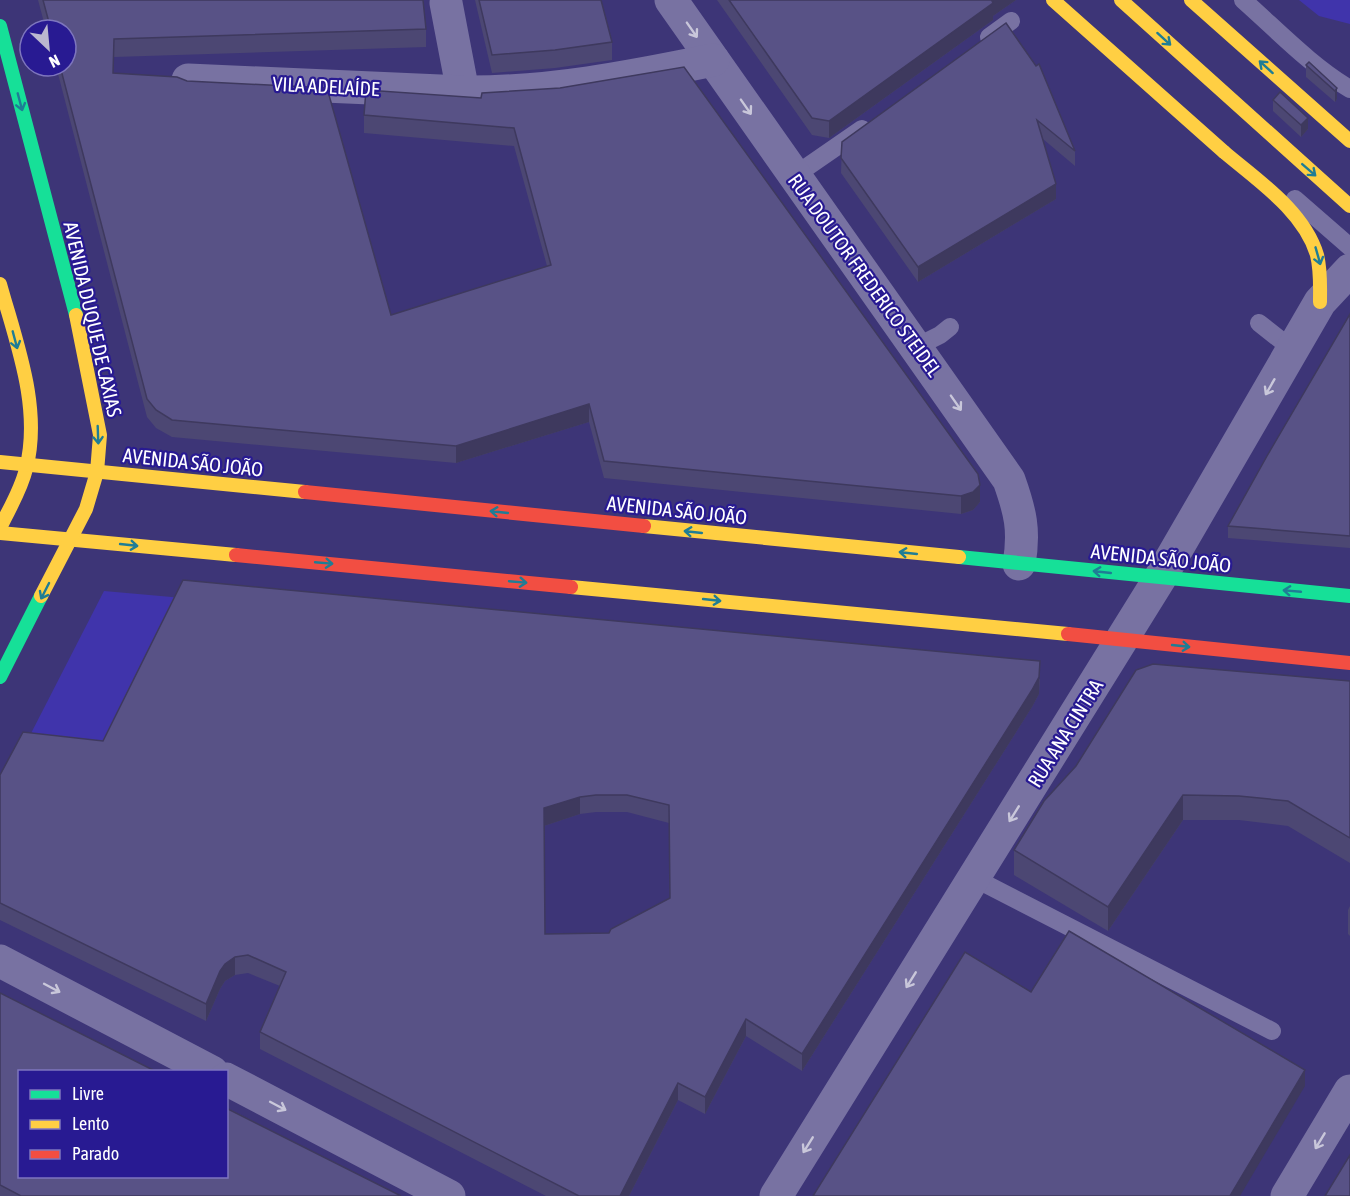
<svg xmlns="http://www.w3.org/2000/svg" width="1350" height="1196" font-family="'Asap Condensed',sans-serif">
<rect width="100%" height="100%" fill="#3d3577"/>
<g fill="#4034ab">
<path d="M1299,0H1350V24L1319,16Z"/>
<path d="M104,591L183,598L103,759L23,749Z"/>
</g>
<g fill="none" stroke-linecap="round" stroke-linejoin="round">
<g stroke="#7872a2" stroke-width="18">
<path d="M1243,0C1277,30 1311,66 1350,89"/>
<path d="M989,37L1011,21"/>
<path d="M794,176L862,129"/>
<path d="M1295,199L1350,247"/>
<path d="M1259,323L1292,349"/>
<path d="M916,347L940,335L950,327"/>
<path d="M974,878L1272,1031"/>
</g>
<g stroke="#7872a2" stroke-width="33">
<path d="M671,0L1009,480C1020,511 1025,530 1019,564"/>
<path d="M446,3L463,92"/>
<path d="M188,80L463,92C548,93 630,77 713,60"/>
<path d="M0,961L212,1072"/>
<path d="M226,1079L449,1196"/>
<path d="M776,1196L1160,578L1320,302L1350,270"/>
<path d="M1287,1196L1350,1091"/>
</g>
<g stroke="#16e098" stroke-width="14">
<path d="M0,26L76,315"/>
<path d="M959,557L1350,596"/>
<path d="M0,677L41,596"/>
</g>
<g stroke="#ffcf43" stroke-width="14">
<path d="M1121,0L1350,206"/>
<path d="M1191,0L1350,141"/>
<path d="M1224,152C1257,180 1304,211 1317,255C1321,271 1320,286 1320,302"/>
<path d="M0,284C16,342 42,408 26,469C21,490 9,509 0,528"/>
<path d="M0,462L305,492"/>
<path d="M644,526L959,557"/>
<path d="M0,533L236,555"/>
<path d="M571,587L1068,634"/>
<path d="M41,596L86,509L97,472L100,435L76,315"/>
</g>
<g stroke="#f24e42" stroke-width="14">
<path d="M305,492L644,526"/>
<path d="M236,555L571,587"/>
<path d="M1068,634L1350,663"/>
</g>
<path stroke="#ffcf43" stroke-width="14" d="M1053,0L1224,152"/>
</g>
<g fill="#4c4773" fill-rule="evenodd">
<path d="M38,0H423L426,29V47L114,57L113,73L391,315L547,266L514,146L364,133V115L481,98L980,502L973,510L961,514L604,478L589,422L456,463L172,437L156,428L147,417L56,66H66V30H46Z"/>
<path d="M475,0H601L612,42V60L555,68L492,73Z"/>
<path d="M717,0H1016L993,16V20L829,138L812,135Z"/>
<path d="M1006,23L1075,151V166L1043,139L1056,199L918,282L841,173L842,142Z"/>
<path d="M1306,65L1337,88V99L1335,102L1306,77Z"/>
<path d="M1273,100L1308,129L1301,137L1273,111Z"/>
<path d="M1350,314V548L1228,538V526Z"/>
<path d="M1040,679L1039,694L1032,707L802,1071L746,1036L705,1114L678,1100L629,1196H546L260,1049V1032L280,986L248,973L235,975L225,981L220,989L206,1021L0,920V775L103,741ZM596,812H627L669,823L670,899L609,933L545,934L544,826L580,814Z"/>
<path d="M1350,681V863L1288,826L1239,820H1183L1108,931L1014,875V850Z"/>
<path d="M1350,906V936L1348,934V910Z"/>
<path d="M0,993L401,1196H0Z"/>
</g>
<g fill="#3e395e">
<path d="M993,0H1016L993,16V20L829,138V121Z"/>
<path d="M1337,88V99L1335,102V91Z"/>
<path d="M1308,118V129L1301,137V125Z"/>
<path d="M1056,184V199L918,282V267Z"/>
<path d="M589,404V422L456,463V446Z"/>
<path d="M980,485V502L973,510L961,514V496Z"/>
<path d="M1040,661L1039,694L1032,707L802,1071V1054Z"/>
<path d="M1183,795V820L1108,931V907Z"/>
<path d="M580,797V814L544,826V808Z"/>
<path d="M235,957V975L225,981L220,989L206,1021V1004L220,971L225,964Z"/>
<path d="M746,1019V1036L705,1114V1097Z"/>
<path d="M1305,1070V1086L1240,1196H1230Z"/>
<path d="M678,1083V1100L629,1196H620Z"/>
</g>
<g fill="#585286" stroke="#3e395e" stroke-width="1.5" fill-rule="evenodd">
<path d="M43,0H423L426,29L114,39L113,73L177,77L187,81L327,88L391,315L551,265L514,128L364,115L366,90L481,98L482,93L560,88L684,67L978,474L980,485L973,492L961,496L604,461L589,404L456,446L172,420L156,410L147,399L60,66H66V30H51Z"/>
<path d="M479,0H601L612,42L555,50L492,55Z"/>
<path d="M729,0H993L992,1L993,3L829,121L812,118Z"/>
<path d="M1006,23L1036,66L1039,64L1075,151L1037,120L1056,184L918,267L841,158L842,142Z"/>
<path d="M1309,62L1337,88L1335,91L1306,65Z"/>
<path d="M1280,92L1308,118L1301,125L1273,100Z"/>
<path d="M1350,314V536L1228,526L1267,456Z"/>
<path d="M183,580L1040,661L1039,677L1032,690L802,1054L746,1019L705,1097L678,1083L620,1196H579L260,1032L286,972L248,955L235,957L225,964L220,971L206,1004L0,903V775L23,732L103,741ZM596,795H627L669,805L670,898L611,929L609,933L545,934L544,808L580,797Z"/>
<path d="M1153,664L1350,681V838L1288,801L1239,796L1183,795L1108,907L1014,850L1044,801L1076,766L1136,670Z"/>
<path d="M1069,931L1305,1070L1230,1196H813L965,952L1031,992Z"/>
<path d="M0,993L155,1071H20V1176H226V1108L401,1196H21L0,1185Z"/>
<path d="M1350,1155V1196H1325Z"/>
</g>
<defs><path id="oneway-shaft" d="M-6 0H5M1.5-3L5.5 0L1.5 3" fill="none" stroke-width="1.6" stroke-linecap="round" stroke-linejoin="round" transform="scale(1.5)"/></defs>
<g stroke="#c9c7da">
<use href="#oneway-shaft" transform="translate(692 30) rotate(55)"/>
<use href="#oneway-shaft" transform="translate(746 107) rotate(55)"/>
<use href="#oneway-shaft" transform="translate(1270 387) rotate(120)"/>
<use href="#oneway-shaft" transform="translate(956 403) rotate(55)"/>
<use href="#oneway-shaft" transform="translate(1014 814) rotate(122)"/>
<use href="#oneway-shaft" transform="translate(911 980) rotate(122)"/>
<use href="#oneway-shaft" transform="translate(52 988) rotate(28)"/>
<use href="#oneway-shaft" transform="translate(278 1106) rotate(28)"/>
<use href="#oneway-shaft" transform="translate(1320 1141) rotate(121)"/>
<use href="#oneway-shaft" transform="translate(808 1145) rotate(122)"/>
</g>
<g stroke="#1f7d95">
<use href="#oneway-shaft" transform="translate(1164 39) rotate(42)"/>
<use href="#oneway-shaft" transform="translate(1266 67) rotate(-138)"/>
<use href="#oneway-shaft" transform="translate(20 102) rotate(75)"/>
<use href="#oneway-shaft" transform="translate(1309 170) rotate(41)"/>
<use href="#oneway-shaft" transform="translate(1318 256) rotate(74)"/>
<use href="#oneway-shaft" transform="translate(15 340) rotate(75)"/>
<use href="#oneway-shaft" transform="translate(98 435) rotate(88)"/>
<use href="#oneway-shaft" transform="translate(499 512) rotate(-174)"/>
<use href="#oneway-shaft" transform="translate(693 532) rotate(-174)"/>
<use href="#oneway-shaft" transform="translate(129 545) rotate(6)"/>
<use href="#oneway-shaft" transform="translate(908 553) rotate(-174)"/>
<use href="#oneway-shaft" transform="translate(324 563) rotate(5)"/>
<use href="#oneway-shaft" transform="translate(1102 572) rotate(-174)"/>
<use href="#oneway-shaft" transform="translate(518 582) rotate(5)"/>
<use href="#oneway-shaft" transform="translate(45 591) rotate(117)"/>
<use href="#oneway-shaft" transform="translate(1292 591) rotate(-175)"/>
<use href="#oneway-shaft" transform="translate(712 600) rotate(6)"/>
<use href="#oneway-shaft" transform="translate(1181 646) rotate(6)"/>
</g>
<g text-anchor="middle" dominant-baseline="central" stroke-width="4.5" stroke-linejoin="round" paint-order="stroke">
<g font-size="20" fill="#fff" stroke="#281a92">
<text transform="translate(326 86) rotate(3)">VILA ADELAÍDE</text>
<text transform="translate(865 275) rotate(54)">RUA DOUTOR FREDERICO STEIDEL</text>
<text transform="translate(93 319) rotate(77)">AVENIDA DUQUE DE CAXIAS</text>
<text transform="translate(193 462) rotate(6)">AVENIDA SÃO JOÃO</text>
<text transform="translate(677 510) rotate(6)">AVENIDA SÃO JOÃO</text>
<text transform="translate(1161 558) rotate(6)">AVENIDA SÃO JOÃO</text>
<text transform="translate(1065 733) rotate(-58)">RUA ANA CINTRA</text>
</g>
</g>
<rect x="18" y="1070" width="210" height="108" fill="#281a92" stroke="#7e76be" stroke-width="1.5"/>
<rect x="30" y="1090" width="30" height="9" fill="#16e098" stroke="#7e76be" stroke-width="1.5"/>
<text x="72" y="1100" font-size="18" fill="#ffffff">Livre</text>
<rect x="30" y="1120" width="30" height="9" fill="#ffcf43" stroke="#7e76be" stroke-width="1.5"/>
<text x="72" y="1130" font-size="18" fill="#ffffff">Lento</text>
<rect x="30" y="1150" width="30" height="9" fill="#f24e42" stroke="#7e76be" stroke-width="1.5"/>
<text x="72" y="1160" font-size="18" fill="#ffffff">Parado</text>
<g transform="translate(48 48) rotate(154)"><circle r="28" fill="#281a92" stroke="#7e76be" stroke-width="1.5"/>
<path d="M0-4.5L10 22L0 15L-10 22Z" fill="#bbb8cf"/>
<text y="-9" font-size="16" font-weight="bold" text-anchor="middle" fill="#ffffff">N</text>
</g>
</svg>
